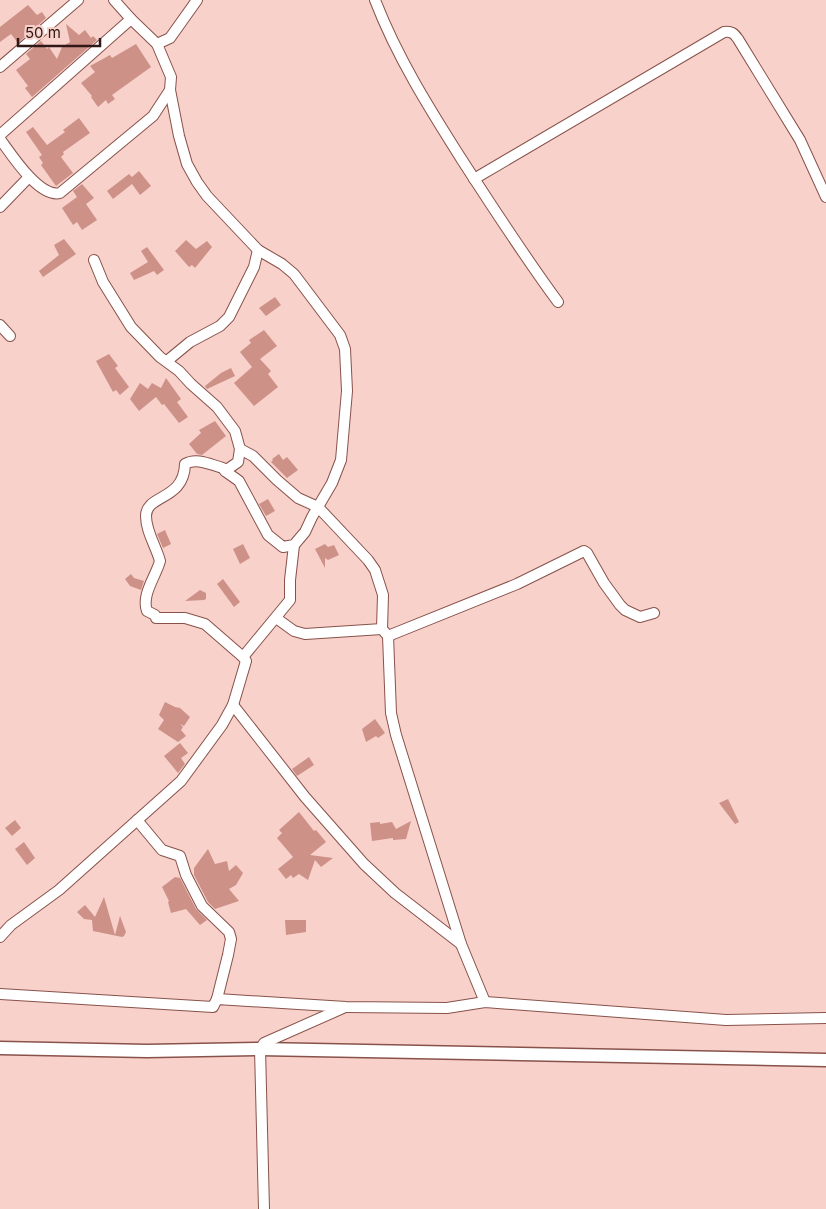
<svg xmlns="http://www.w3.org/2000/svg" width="826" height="1209" font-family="Inter,sans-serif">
<rect width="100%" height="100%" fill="#f8d1cb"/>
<g fill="#cd9188">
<path d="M28,5L37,15L42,12L46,18L18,43L11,34L0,42V27Z"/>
<path d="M66,24L79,35L85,30L91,38L93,36L97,40L32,97L25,88L28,86L16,70L30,59L26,54L41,41L47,49L49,47L57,59L62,47L70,42Z"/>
<path d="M136,44L151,67L112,95L115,99L108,104L106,100L98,107L91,97L92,96L81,83L95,72L90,66L110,55L112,58Z"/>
<path d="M79,118L90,133L63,152L64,154L61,157L73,173L56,186L41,165L43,163L39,157L42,155L26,132L33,127L47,145L65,132L63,130Z"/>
<path d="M139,171L151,186L140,195L132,184L113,199L107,191L129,174L132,177Z"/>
<path d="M82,184L94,198L86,204L97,220L82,230L77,222L73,225L62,208L77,197L73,191Z"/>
<path d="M64,239L76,254L43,277L39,271L59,255L54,245Z"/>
<path d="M186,240L196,249L207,241L212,247L195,268L192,265L189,267L175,251Z"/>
<path d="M147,247L164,270L157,275L154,271L134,280L130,273L148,262L141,251Z"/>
<path d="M275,297L281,305L266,316L259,308Z"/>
<path d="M264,330L277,346L260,359L271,371L268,374L278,387L254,406L234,383L252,367L240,352L251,343L249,340Z"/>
<path d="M109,354L118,366L115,368L129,387L120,395L116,390L113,392L96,361Z"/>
<path d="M231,368L235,376L207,389L206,388L205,386L221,373Z"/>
<path d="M166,378L181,399L177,402L188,417L179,423L164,404L162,405L156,397L139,411L130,399L140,383L148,389L152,383L161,388Z"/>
<path d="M215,421L226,436L202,455L197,454L189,444L201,433L199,430Z"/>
<path d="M279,454L283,460L287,457L298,470L287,478L271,462L273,460L272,459Z"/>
<path d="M268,499L275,511L266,516L259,504Z"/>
<path d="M165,530L171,544L163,548L157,534Z"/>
<path d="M243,544L250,558L240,564L233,549Z"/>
<path d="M325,544L328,547L334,545L339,555L328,560L325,558V568L315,549Z"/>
<path d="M131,574L134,578L144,581L141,590L130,586L125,579Z"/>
<path d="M223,579L240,602L234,607L217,584Z"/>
<path d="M200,590L206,593V599L204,600L185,601Z"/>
<path d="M165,702L175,707L180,708L190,717L184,726L180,724L183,727L181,730L186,736L178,742L158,729L164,720L159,715Z"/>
<path d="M375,719L385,733L378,738L376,736L366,742L362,729Z"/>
<path d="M180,743L188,753L181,758L185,764L178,773L164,756Z"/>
<path d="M309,757L314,765L297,776L292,769Z"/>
<path d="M728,799L739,822L735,824L719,803Z"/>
<path d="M299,812L314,831L316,830L326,842L310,855L333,858L321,867L315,860L308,880L299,874L293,878L291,875L286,879L278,869L293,857L277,838L282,833L279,830Z"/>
<path d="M15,820L21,828L12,836L5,828Z"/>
<path d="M411,821L406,839L393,840V838L372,841L370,823L380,822V824L392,822L396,829Z"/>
<path d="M24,842L35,858L27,865L15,849Z"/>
<path d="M208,849L215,864L227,861L229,871L236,865L243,873L236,885L229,889L239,901L215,909L208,902L194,875V868Z"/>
<path d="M175,877L180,878L196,909L207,920L200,925L186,909L171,913L168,902L169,901L162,887Z"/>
<path d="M104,897L115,935L120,916L126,932L124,936L122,937L93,931L92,920L84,919L77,912L85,905L95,917Z"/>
<path d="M285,920H306V932L286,935Z"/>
</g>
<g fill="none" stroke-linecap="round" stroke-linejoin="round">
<g stroke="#88524a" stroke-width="12">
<g id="minor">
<path d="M114,0L131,19L157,44"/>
<path d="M197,0L170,38L157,44L171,77L170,90L179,136L187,164L197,182L207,196L258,250L282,264L294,274L340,335L345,349L347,391L341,460L332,483L312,517L305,532L294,545L283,547L268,535L239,481L225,471"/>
<path d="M375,0C397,57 429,108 462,160C493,208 524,256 558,302"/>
<path d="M0,67L78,0"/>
<path d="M0,135L131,19"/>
<path d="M0,139C11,154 39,198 60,193L153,116L170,90"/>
<path d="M474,179L724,32C731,31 734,33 738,39L800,140L826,197"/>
<path d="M0,207L29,177"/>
<path d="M94,260L103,282L131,327L160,357L179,371L191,384L217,407L235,431L240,449L253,456L277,480L298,498L318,507L368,560L375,570L383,595L382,629L388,636L391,713L396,735L461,944L485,1002"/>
<path d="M0,325L10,336"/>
<path d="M167,361L190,342L220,326L229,317L254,267L258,250"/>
<path d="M276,618L294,631L305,634L382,629"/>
<path d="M388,636L517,584L584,551L587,553L604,583L620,605L625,610L640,617L654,613"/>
<path d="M243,657L290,600V580L294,545"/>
<path d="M233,705L305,797L364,864L395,893L461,944"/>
<path d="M137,820L162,850L180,856L186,875L202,906L229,932L231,939L228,955L217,999"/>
<path d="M0,937L11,925L59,890L181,781L222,725L233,705L246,661L243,657L205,624L185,618H156L155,615L147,611C141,595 156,576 160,561C156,546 146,532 146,516C146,494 184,501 185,464C197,457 211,465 223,468L225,471L238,462L240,449"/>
<path d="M0,994L213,1007L217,999L346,1007L447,1008L485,1002L726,1020L826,1018"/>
<path d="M264,1209L260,1049L264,1043L343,1008"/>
</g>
</g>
<g stroke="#88524a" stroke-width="15">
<path id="tertiary" d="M0,1048L147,1051L260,1049L826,1060"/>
</g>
<use href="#minor" stroke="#fff" stroke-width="10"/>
<use href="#tertiary" stroke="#fff" stroke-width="12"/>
</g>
<path d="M18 38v8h82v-8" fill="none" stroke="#2f1815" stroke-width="2.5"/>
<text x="25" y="38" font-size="15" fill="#2f1815" stroke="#f8d1cb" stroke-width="4" paint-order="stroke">50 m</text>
</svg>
